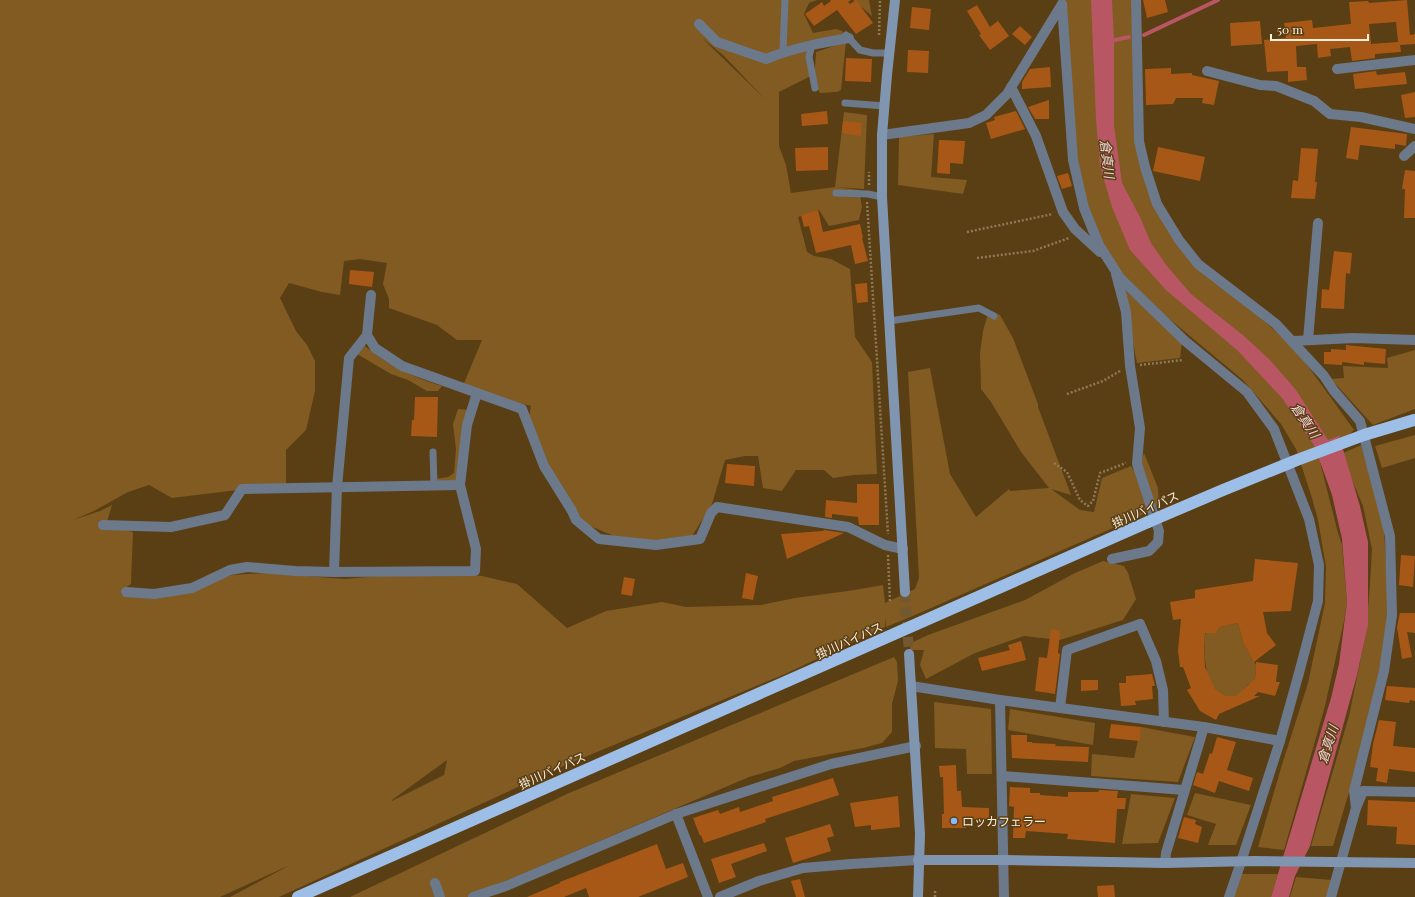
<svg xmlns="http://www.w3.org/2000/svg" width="1415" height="897" font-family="'Playfair Display','Noto Sans JP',serif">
<rect width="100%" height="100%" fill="#5a3e14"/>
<g fill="#815b22" fill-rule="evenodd">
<path d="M0,0H817L809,3L804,14L813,33L836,29L842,31L848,38L813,48L811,76L779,92V146L786,165L791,193L835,187L844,112L867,115L864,189L836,187L859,190L862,207L859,220L829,226L819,210L798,217L807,252L814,256L831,259L850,269L855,337L872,362L877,474L854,475L833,478L824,470H796L782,491L763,488L758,456H745L725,460L712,504L689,541L628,542L576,520L559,491L528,423L531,406L462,388L482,340H457L437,325L389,308V299L383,284L387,263L360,259L344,261L340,295L322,292L289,283L280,298L296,331L307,345L315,361V391L306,430L286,450V484L172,498L149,485L128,492L94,511L73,520L100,511L112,505L106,525L133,532L131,584L122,590L121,595L192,588L232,575L265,573L345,579L436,571L482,576L517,584L567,628L606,611L662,602L686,607L761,605L795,598L848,591L883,585L885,603L915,589L919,578L908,372L930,368L950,474L976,517L1009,489L1010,491L1049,488L1021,452L991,402L981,389L980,353L983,331L989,310L1000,315L1013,338L1038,404V407L1071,495L1051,489L1080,510L1094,512L1102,478L1131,466L1134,471H1139L1144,453L1158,488L1159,504L1140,516L922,612L886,627L885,618V627L785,674L568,764L279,897H230L290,865L220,897H0ZM701,37L723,55L765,99ZM447,760L444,775L392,801V800Z"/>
<path d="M853,0H869L872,16Z"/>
<path d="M1064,0H1136L1139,141L1149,192L1207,271L1295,348L1354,430L1320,462L1338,533L1342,545L1347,602L1344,621L1325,706L1284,850L1258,847L1281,768L1308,683L1325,603L1326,567L1318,520L1312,498L1296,449L1281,424L1243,380L1120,278L1089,220L1071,140Z"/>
<path d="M846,42L841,90L837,92L820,93L814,83L816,52Z"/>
<path d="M934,134L931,177L967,180L963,194L898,185L899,137Z"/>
<path d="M1122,287L1182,342L1180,358L1137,363Z"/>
<path d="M365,346C390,367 411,376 442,386L438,391H427L408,380L391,374L357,354Z"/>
<path d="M1415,350V409L1373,425L1331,379L1344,378L1343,366L1388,368L1387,358Z"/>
<path d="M458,409L469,410L459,482L433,483L435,479L448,477L454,473L456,449L453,424Z"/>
<path d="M1415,435V458L1382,468L1375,446Z"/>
<path d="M1361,445L1372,481L1384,530L1389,616L1379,671L1360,755L1333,846H1311L1349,716L1366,633L1370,584L1372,549L1363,506L1341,454Z"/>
<path d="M1103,561L1124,566L1128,573L1136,599L1123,620L1060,640L1024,636L975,653L926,679L920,665L924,650H910L911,643L928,635L1025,600L1075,573Z"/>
<path d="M1238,623L1243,642L1256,665L1254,688L1249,684L1241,692L1244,696C1239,697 1233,698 1228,697C1205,694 1203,653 1205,635L1206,633H1216L1220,627Z"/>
<path d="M894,657L897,662L898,681L892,704V732L882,743L863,748L794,761L780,768L749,777L468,897H350L569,793Z"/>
<path d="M934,702L991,709L992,774H967L966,749L935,748Z"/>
<path d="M1010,709L1095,723L1093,745L1008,730Z"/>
<path d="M1141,727L1195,737L1178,782L1091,776L1092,754L1134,758Z"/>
<path d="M1195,793L1251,805L1236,845H1208L1216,824L1187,815Z"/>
<path d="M1131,794L1175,798L1158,843L1122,844Z"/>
<path d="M1239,874H1278L1271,897H1231Z"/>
<path d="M1296,877L1332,880L1327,897H1290Z"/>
</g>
<path fill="#b85663" d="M1091,0H1112L1114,40V126L1122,183L1140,217L1151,243L1167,266L1191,294L1244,336L1270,360L1296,390L1328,440L1339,436L1360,506L1368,542V625L1357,675L1310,846L1295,876L1289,897H1271L1331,698L1339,664L1347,602L1342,539L1332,495L1314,445L1282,398L1237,350L1166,290L1130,250L1112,207L1100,166L1096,119Z"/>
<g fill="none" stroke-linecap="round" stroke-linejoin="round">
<g stroke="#b85663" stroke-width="4">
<path d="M1144,35L1218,0"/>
<path d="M1110,41L1129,37"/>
</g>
</g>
<g fill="#a85816" fill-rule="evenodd">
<path d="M830,0H851L848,2L850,4L856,0L873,23L856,34L837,10L814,26L805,14L822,2L824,6L831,1Z"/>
<path d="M1143,0H1165L1168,12L1147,18Z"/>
<path d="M1407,0L1410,35L1415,34V44L1400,45L1401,52L1375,54V58L1352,61L1350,47L1330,49L1331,56L1318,58L1317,44L1296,46L1297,67H1306L1307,80L1288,82V71L1267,72L1264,40L1286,38L1284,23L1312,20L1313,28L1351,24L1349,2L1368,1L1369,3ZM1396,22L1398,42L1371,44L1369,24Z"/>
<path d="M977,5L990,27L998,21L1009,36L990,50L979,35L981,34L967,11Z"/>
<path d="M912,7L931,9L929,30L910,28Z"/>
<path d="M1260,21L1262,44L1231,46L1230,23Z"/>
<path d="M1020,26L1032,37L1025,45L1012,34Z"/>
<path d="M908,50L929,51L928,73L907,72Z"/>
<path d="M846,58L872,59L871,82L845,81Z"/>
<path d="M1050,67L1051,87L1022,89V82L1030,69Z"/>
<path d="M1171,68V74L1192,73V75L1219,81L1214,105L1202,103L1203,98H1176L1173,104L1146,105L1145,69Z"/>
<path d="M1376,71L1377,75L1405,72L1407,84L1355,89L1353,74Z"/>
<path d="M1415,92V117L1405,118L1401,95Z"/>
<path d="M1049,100V119H1035L1028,107Z"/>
<path d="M827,111L828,124L802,126L801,114Z"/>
<path d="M1016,111L1025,129L991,139L986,123L995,120L994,117Z"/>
<path d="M843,121L862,123L861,136L842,133Z"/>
<path d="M1351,127L1407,134L1406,146L1395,144V149L1360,145L1358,160L1346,158Z"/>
<path d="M939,140L965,141L963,164L950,163V174L937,173Z"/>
<path d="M828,147V170L796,171L795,148Z"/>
<path d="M1158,147L1205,157L1200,181L1153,171Z"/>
<path d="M1301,148L1318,149L1315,182H1317L1315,199L1291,198L1293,180L1298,181Z"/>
<path d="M1405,170L1415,171V218H1404L1405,189H1402Z"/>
<path d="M1068,173L1072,186L1062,189L1057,176Z"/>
<path d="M818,210L823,232L860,224L863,238H862L868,261L855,264L851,245L816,253L809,226L804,227L801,215Z"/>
<path d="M1334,251L1352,253L1350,274L1346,273L1344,309L1321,308L1322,289L1329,290Z"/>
<path d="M350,270L374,272L372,287L349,284Z"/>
<path d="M867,283L868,302L857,303L855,284Z"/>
<path d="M1346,345L1386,349L1385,364L1364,362V365L1342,362V365L1324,364V352H1331V349L1346,350Z"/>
<path d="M415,397H438L437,437L411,436L412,420H414Z"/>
<path d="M727,464L755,466L754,486L725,483Z"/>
<path d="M857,484H879V525H859L858,517L832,514V518L825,517L826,500L857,503Z"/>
<path d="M824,530L844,533L787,559L781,534L823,531Z"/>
<path d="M1401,555L1415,556L1413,587L1399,585Z"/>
<path d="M1255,559L1298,563L1291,611L1263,612L1267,633L1276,645L1254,662L1243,642L1238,623L1220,627L1216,633H1205L1204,648L1205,667L1215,689L1225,696H1236L1255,679L1256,662L1278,665L1276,682H1280L1275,696L1258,692L1254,696H1260L1219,714L1216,720L1200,711L1187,690L1191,688L1183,667H1180L1178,651L1181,619L1173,620L1170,602L1195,598V590L1253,581Z"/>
<path d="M746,573L758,576L753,600L742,598Z"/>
<path d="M624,577L635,579L632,596L621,594Z"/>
<path d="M1400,613H1415V633L1407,632L1412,657L1402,659L1397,627Z"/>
<path d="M1051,629L1060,631L1058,653L1060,654L1055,694L1035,691L1039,657L1047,658Z"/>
<path d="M1021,641L1026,660L982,671L978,658L1010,650L1008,645Z"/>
<path d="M1152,674L1155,686H1152L1153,699L1135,701L1136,705L1121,706L1119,683H1126V676Z"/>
<path d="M1081,680H1098V690L1081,691Z"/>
<path d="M1387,686L1415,688V701L1410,700L1409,703L1385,700Z"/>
<path d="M1379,720L1396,722L1393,746L1415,748V772L1389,769L1387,783L1376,781L1378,768L1370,767L1373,744Z"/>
<path d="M1111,724L1141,727L1140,741L1109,738Z"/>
<path d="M1011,735H1027V742H1032V743L1056,744L1055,746L1089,747L1088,762L1012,758Z"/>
<path d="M1217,737L1236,742L1227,770L1253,778L1249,791L1219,781L1215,793L1193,785L1197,772L1203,774L1210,753L1212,754Z"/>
<path d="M956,765L957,791H961L962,807L989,808V819H966V828H942V814H944L943,777H940L939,766Z"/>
<path d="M833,778L839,795L765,819L766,822L704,843L701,835L700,836L693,818L718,810L720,814L739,807L740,812L773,801L772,797Z"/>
<path d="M1010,787L1030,788V793H1040V795L1068,797V792H1098L1099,790L1118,791L1117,798H1126L1125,809H1117L1115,843L1067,839L1068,834L1026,831L1025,838H1013L1014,807L1009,806Z"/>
<path d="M898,796L900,827L871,830V825L855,827L850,803Z"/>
<path d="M1368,800L1415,802V845L1396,844L1397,827L1367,825Z"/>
<path d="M1184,817L1196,820L1195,824L1202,827L1198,843L1178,838Z"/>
<path d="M830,824L834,836L827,838L831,851L793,863L785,838Z"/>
<path d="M764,843L767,851L731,864L736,877L719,883L711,859Z"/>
<path d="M657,844L666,869L683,863L688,877L638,897H589L586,888L564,897H527L560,883V882Z"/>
<path d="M800,879L805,897H796L791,881Z"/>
<path d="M1114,885L1115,897H1098L1097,886Z"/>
</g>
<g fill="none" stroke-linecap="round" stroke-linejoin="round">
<path stroke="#725932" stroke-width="10" stroke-dasharray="10 5" stroke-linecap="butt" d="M905,592L909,654"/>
<g stroke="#907957" stroke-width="2.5" stroke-dasharray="2 2" stroke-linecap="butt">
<path d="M879,35L880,0"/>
<path d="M869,185V172"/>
<path d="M867,202L888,534"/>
<path d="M967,232L1053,214"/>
<path d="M977,258L1033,251L1069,238"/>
<path d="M1140,365L1183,360"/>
<path d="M1067,394L1103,381L1120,371"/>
<path d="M1054,463L1067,472L1080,500L1088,506L1093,501L1100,473L1126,463"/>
<path d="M888,555L890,602"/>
<path d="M935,897V889"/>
</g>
<g stroke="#6b798a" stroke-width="7">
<path d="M846,35L860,50L873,53H889"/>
<path d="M812,44L809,57L815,88"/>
<path d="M783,52L785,0"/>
<path d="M845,103L885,106"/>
<path d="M836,193L868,194L882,197"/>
<path d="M889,321L979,308L994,316"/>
<path d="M433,452L434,486"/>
</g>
<g stroke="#6b798a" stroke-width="10">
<path d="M1136,0L1139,141L1145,167L1157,204L1179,240L1198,264L1276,324L1324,376L1334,391L1360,421L1390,536L1392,615L1384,671L1354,791L1356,808"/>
<path d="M1062,5L1073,160L1084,208L1099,245L1120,278L1185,341L1247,392L1274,429L1309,519L1319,565L1318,601L1299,673L1280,741L1241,862L1229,897"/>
<path d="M699,24L717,42L766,59C793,48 820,43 849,38"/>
<path d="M1337,69L1415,60"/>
<path d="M1207,71L1260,85L1276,86L1314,101L1330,114L1361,117L1415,129"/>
<path d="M1011,87L1036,136L1063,212L1075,229L1100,252"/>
<path d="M882,135L969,123L986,115L1007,94L1062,4"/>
<path d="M1404,156L1415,146"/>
<path d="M367,335L375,348L402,366L522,409L544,466L572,511L576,520L599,539L656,545L700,539L711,513L717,507L848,527L885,545L903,549"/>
<path d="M1308,340L1318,223"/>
<path d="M1293,341L1353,338L1415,340"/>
<path d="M103,525L171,527L225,515L242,489L460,485"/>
<path d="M1112,559L1149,551L1158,542L1159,531L1137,464L1140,428L1130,366L1126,312L1116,274"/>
<path d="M334,572L337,487L349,358L367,335L371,295"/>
<path d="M126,592L154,594L192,588L230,570L247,567L295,571L334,572L475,571L476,549L460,485L467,425L477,393"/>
<path d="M911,686L1000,700L1204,727L1280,741"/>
<path d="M1000,700L1004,897"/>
<path d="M1060,708L1067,650L1140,624L1156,661L1163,690L1164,722"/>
<path d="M1002,776L1184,790"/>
<path d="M676,814L708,897"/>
<path d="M1165,863L1166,853L1204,727"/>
<path d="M435,883L440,897"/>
<path d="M473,897L506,886L676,814L831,764L916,746"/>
<path d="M720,897L759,881L803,868L851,864L918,860"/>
<path d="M1331,897L1356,808L1363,791L1415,792"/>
</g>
<g stroke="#7f95b0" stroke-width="10">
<path d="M895,0L887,75L882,135V197L905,592"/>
<path d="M909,654L920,834L918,897"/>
<path d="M918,860H1004L1165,863L1254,861L1415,863"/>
</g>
<path stroke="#9cbee7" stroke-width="12" d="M298,897L1148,522"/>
<path stroke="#9cbee7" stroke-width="12" d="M1148,522L1223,490L1297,460L1364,435L1414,420"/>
</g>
<circle fill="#86bbfb" stroke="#5a3e14" stroke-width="1.5" cx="954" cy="821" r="4"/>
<g text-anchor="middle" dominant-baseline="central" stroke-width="3" stroke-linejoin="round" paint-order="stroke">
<g font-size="12" fill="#fdefdd" stroke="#5a3e14">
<text transform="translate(1145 509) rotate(-24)">掛川バイパス</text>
<text transform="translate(849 640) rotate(-24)">掛川バイパス</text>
<text transform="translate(552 770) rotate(-24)">掛川バイパス</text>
</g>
<g font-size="12" fill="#fdefdd" stroke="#5a3e14" text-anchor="start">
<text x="962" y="821">ロッカフェラー</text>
</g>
<g font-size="13" font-style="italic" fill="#f4d7d9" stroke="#5a3e14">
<text transform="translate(1108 159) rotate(83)">倉真川</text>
<text transform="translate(1306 420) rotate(56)">倉真川</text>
<text transform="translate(1327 744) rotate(-72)">倉真川</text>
</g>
</g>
<path d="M1271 34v6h97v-6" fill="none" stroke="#fdefdd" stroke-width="2"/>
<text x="1277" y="34" font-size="12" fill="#fdefdd" stroke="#5a3e14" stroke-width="3" paint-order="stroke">50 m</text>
</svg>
